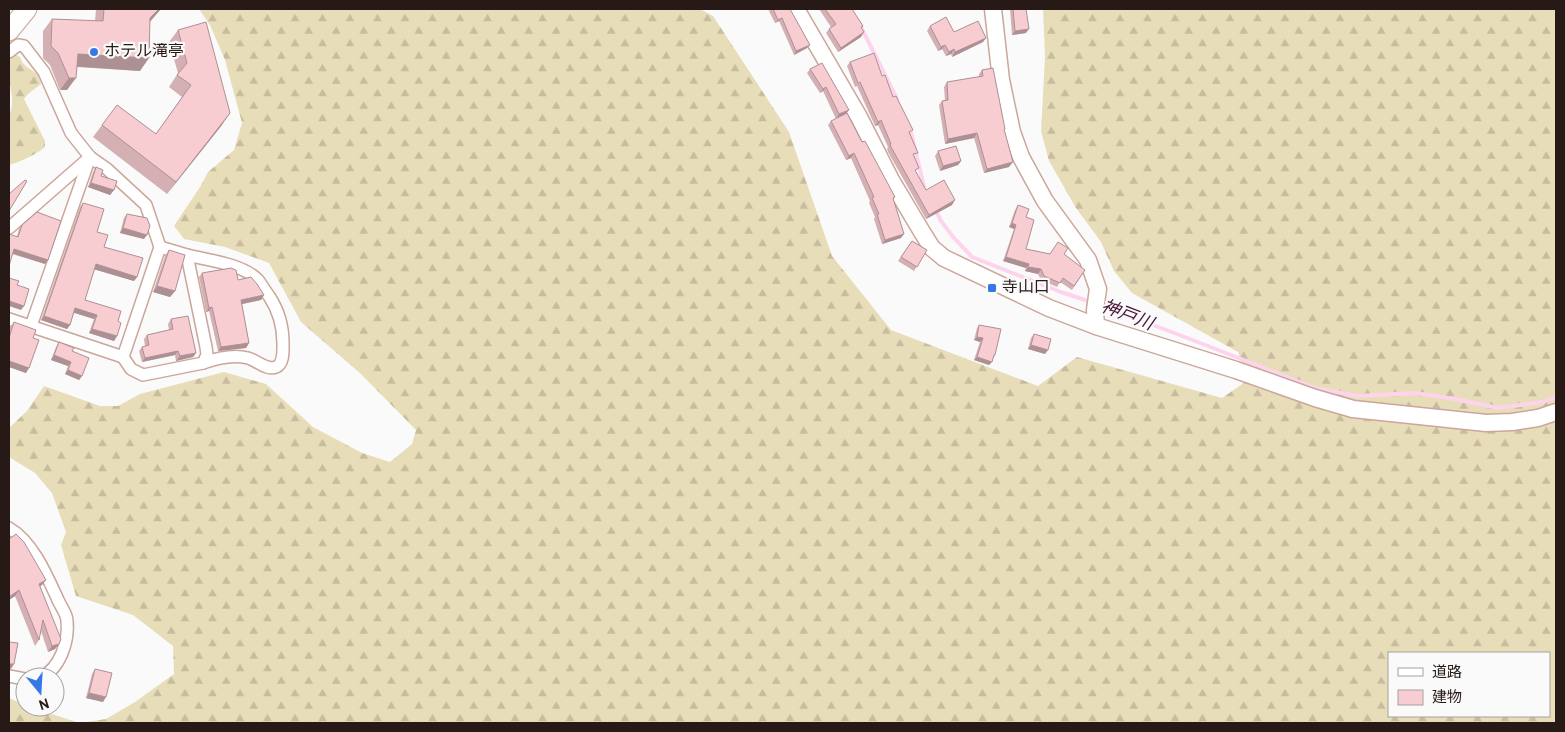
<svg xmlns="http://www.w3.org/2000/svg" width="1565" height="732" font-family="Overpass,'Noto Sans JP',sans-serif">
<defs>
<pattern id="forest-firs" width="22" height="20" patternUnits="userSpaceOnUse" patternTransform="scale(1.25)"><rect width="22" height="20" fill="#e8ddb9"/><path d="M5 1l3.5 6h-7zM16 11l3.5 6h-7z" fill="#c7bd9e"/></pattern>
</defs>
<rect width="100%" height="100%" fill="#fafafa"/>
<g fill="url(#forest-firs)" fill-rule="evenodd">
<path d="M199,9H700L713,16L789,132L832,256L891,330L1038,386L1077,357L1222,398L1248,380L1238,352L1132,293L1114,271L1101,242L1076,208L1049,161L1041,131L1045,57L1043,9H1556V723H80L106,719L135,702L174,674L173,646L133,615L76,596L61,545L66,532L52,493L35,473L9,457V428L27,411L44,386L100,406H118L140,394L224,372L266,384L313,427L362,453L390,462L412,444L416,430L361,374L301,322L269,263L225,247L184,239L174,226L200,187L208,172L234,150L242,123L225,60L210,25ZM1389,653H1549V716H1389Z"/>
<path d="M13,53L20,57C25,72 37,66 41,84L28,94L24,99L45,141V147C35,155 22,161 9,165V115C14,106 12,95 10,85L9,84V54Z"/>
<path d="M9,698L25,705V707H31L79,723H9Z"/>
</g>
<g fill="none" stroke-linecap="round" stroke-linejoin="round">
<g stroke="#fed4ec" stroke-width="4">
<path d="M860,25L897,99"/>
<path d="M910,128L924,187"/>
<path d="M935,209L941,221L954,238L972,257L1061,292L1091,302"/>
<path d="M1100,305L1190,339L1315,388L1357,396L1415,393L1455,399L1498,408L1543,402L1556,397"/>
</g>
<g stroke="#cba69a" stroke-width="14">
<g id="street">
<path d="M9,52L18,45L24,46L44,72L71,133L90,157L107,169L146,205L160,247L123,357"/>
<path d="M9,228L89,158"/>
<path d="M187,255C207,260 243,264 258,280C262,285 265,291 269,296C279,311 283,325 283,343C283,350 284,364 276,367C267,371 256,360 248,358C233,354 217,358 203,363"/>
<path d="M9,319L123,357L131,369L143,375L203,363L207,355L206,347L187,255L160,247"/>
<path d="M31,326L90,157"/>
<path d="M9,528C33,542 47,576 58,600C61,607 67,614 67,621C69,641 60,669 41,677"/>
<path d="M9,676L25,679"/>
</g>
</g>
<g stroke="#cba69a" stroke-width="19">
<g id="secondary">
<path d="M796,9L859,117L891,180L922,232L932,248L944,258L1049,308L1096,326L1236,370L1315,398L1353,409L1486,423L1512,422L1538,418L1556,412"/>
<path d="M993,9L1001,80L1012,132L1021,157L1045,201L1088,260L1098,289L1095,310L1096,326"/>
</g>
</g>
<g stroke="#cba69a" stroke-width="21">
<path id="primary" d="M9,31L27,9"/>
</g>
<use href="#street" stroke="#fff" stroke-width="11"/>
<use href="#secondary" stroke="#fff" stroke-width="16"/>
<use href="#primary" stroke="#fff" stroke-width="19"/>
</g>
<g fill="#d4b0b5">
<path d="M96,9H161L150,21L140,71L77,67L67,90H60L50,65L43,58V31L52,19L95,21Z"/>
<path d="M770,9H790L810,45L807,48L794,55L779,21L775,23L769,11Z"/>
<path d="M819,9H852L863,26L862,28L861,37L838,52L826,33L829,29L831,27Z"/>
<path d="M1010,9H1026V33L1012,35Z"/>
<path d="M930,26L954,32L986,38L983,42L952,57L951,54L946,56L942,49L938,51L927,31Z"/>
<path d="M178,30L222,125L167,194L93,137L102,125L156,134L182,97L169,87L178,73L169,42Z"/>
<path d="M850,62L882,76L910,134L914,157L916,172L926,190L952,205L926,219L888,152L887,149L888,147L878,125L875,126L857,86L855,87L847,66Z"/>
<path d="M822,63L846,114L895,197L893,199L901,238L882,244L874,219L875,217L869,203L870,201L851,158L846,160L828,125L831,121L836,119L823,91L820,93L807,73L810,69Z"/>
<path d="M982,70L1004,130L1009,167L984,173L974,138L945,144L939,105L942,101L945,100L944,87L947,82L979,77V74Z"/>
<path d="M938,151L961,161L958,165L940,171L935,156Z"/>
<path d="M96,167L101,176L114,190L110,195L88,187L93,172Z"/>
<path d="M83,203L104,247L137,277L134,281L94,269L85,300L118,321L117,336L114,341L89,333L94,319L74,313L70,325L67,329L41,320L80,207Z"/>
<path d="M1018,205L1026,217V249L1050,254H1064L1085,270L1072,290L1060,282L1057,287L1041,280L1038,274L1025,271L1026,268L1003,261L1014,229L1009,227L1015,210Z"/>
<path d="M127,214L144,239L120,233L124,218Z"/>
<path d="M22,225L48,260L45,264L12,254L19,229Z"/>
<path d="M912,241L927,250L914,271L898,261Z"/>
<path d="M169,250L175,291L170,297L153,292L165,256Z"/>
<path d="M202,273L238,280L264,295L261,300L242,304L249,343L246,348L218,351L209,311L206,312L199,277Z"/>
<path d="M171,319L196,353L193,357L176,361L175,355L142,362L139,351L142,347L145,346L144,339L147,335L169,330L168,324Z"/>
<path d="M14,322L33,338L26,373L9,367V333L10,327Z"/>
<path d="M979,325L995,355L989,365L974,360L980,342L974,340L977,328Z"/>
<path d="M1034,334L1045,354L1028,349L1031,338Z"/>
<path d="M59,342L72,351L82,376L79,380L65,374L68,366L51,360L56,347Z"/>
<path d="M9,539L46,580L42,585L40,586L59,644L55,649L48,652L41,631L39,640L35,646L15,596L9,600Z"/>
<path d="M95,669L103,702L86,698L92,674Z"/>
</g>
<g fill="#ad9093">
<path d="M159,9H161L142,31L150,18Z"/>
<path d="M782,18L779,21L775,23L778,20Z"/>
<path d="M1029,29L1026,33L1012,35L1015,31Z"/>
<path d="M864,32L861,37L838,52L841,48Z"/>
<path d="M986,38L983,42L952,57L955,52Z"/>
<path d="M810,45L807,48L794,55L796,51Z"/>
<path d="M945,45L942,49L938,51L941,47Z"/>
<path d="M954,49L951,54L946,56L949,52Z"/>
<path d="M78,54L149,58L140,71L69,66Z"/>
<path d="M69,78H76L67,90H60Z"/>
<path d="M826,87L823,91L820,93L823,89Z"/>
<path d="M849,110L846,114L836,119L839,114Z"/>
<path d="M230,113L222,125L167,194L176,182Z"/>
<path d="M881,120L878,125L875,126L878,122Z"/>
<path d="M977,133L974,138L945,144L948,139Z"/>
<path d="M854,153L851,158L846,160L849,156Z"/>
<path d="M961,161L958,165L940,171L943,166Z"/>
<path d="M1013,162L1009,167L984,173L987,169Z"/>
<path d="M91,183L114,190L110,195L88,187Z"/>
<path d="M955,200L952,205L926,219L929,215Z"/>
<path d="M1012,223L1016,225L1014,229L1009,227Z"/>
<path d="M123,228L147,235L144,239L120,233Z"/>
<path d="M904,234L901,238L882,244L885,240Z"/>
<path d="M14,249L48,260L45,264L11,253Z"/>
<path d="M1006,257L1029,264L1026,268L1003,261Z"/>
<path d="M96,264L137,277L134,281L93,269Z"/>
<path d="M1028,267L1041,269L1038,274L1025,271Z"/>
<path d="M157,286L175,291L170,297L153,292Z"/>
<path d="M264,295L261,300L238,305L241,300Z"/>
<path d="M9,301L24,306L21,310L9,306Z"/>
<path d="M212,307L209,311L206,312L209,308Z"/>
<path d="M75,308L97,315L94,319L72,312Z"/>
<path d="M44,316L70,325L67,329L41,320Z"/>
<path d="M92,329L117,336L114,341L89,333Z"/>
<path d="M977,337L983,338L980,342L974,340Z"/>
<path d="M249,343L246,348L218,351L221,347Z"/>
<path d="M1031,345L1048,350L1045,354L1028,349Z"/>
<path d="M178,351L175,355L142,362L145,358Z"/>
<path d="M196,353L193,357L176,361L180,356Z"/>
<path d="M54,355L71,362L68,366L51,360Z"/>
<path d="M977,357L992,362L989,365L974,360Z"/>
<path d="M9,361L29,368L26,373L9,367Z"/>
<path d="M68,370L82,376L79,380L65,374Z"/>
<path d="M46,580L42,585L35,589L39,584Z"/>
<path d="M19,590L15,596L9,600V597Z"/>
<path d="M59,644L55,649L48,652L52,646Z"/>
<path d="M9,664H14L11,669L9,668Z"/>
<path d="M89,693L106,697L103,702L86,698Z"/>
</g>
<g fill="#f7cdd2" stroke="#ad9093">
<path d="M104,9H159L150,18L149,58L78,54L76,78H69L58,53L51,46L52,19L103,21Z"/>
<path d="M773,9H790L810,45L796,51L782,18L778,20Z"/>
<path d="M825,9H852L863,26L861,27L864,32L841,48L829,29L836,24Z"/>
<path d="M1013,9H1026L1029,29L1015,31Z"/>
<path d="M946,17L954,32L978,21L986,38L955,52L954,49L949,52L945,45L941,47L930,26Z"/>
<path d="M206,22L230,113L176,182L102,125L117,105L156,134L191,85L177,75L187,63L178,30Z"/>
<path d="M874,53L882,76L885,75L893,97L896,96L913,130L909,132L918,153L913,154L919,168L915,170L926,190L944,180L955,200L929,215L891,147L890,144H891L881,120L878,122L860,82L858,83L850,62Z"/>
<path d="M822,63L849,110L839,114L826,87L823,89L810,69Z"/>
<path d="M993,68L1005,129H1004L1013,162L987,169L977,133L948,139L942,101L948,100L947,82L983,76L982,70Z"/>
<path d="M847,113L862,142L865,141L895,197L893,198L904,234L885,240L877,214H879L872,198L874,197L854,153L849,156L831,121Z"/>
<path d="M956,146L961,161L943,166L938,151Z"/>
<path d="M96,167L103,170L101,176L117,181L114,190L91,183Z"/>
<path d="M25,180L27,181L9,211V194Z"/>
<path d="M83,203L104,209L97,232L108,235L104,247L143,258L137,277L96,264L85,300L121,311L118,321L121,323L117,336L92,329L97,315L75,308L70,325L44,316Z"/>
<path d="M1018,205L1029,209L1026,217L1034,220L1026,249L1050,254L1058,242L1068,248L1064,254L1085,270L1074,286L1063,278L1060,283L1044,276L1041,269L1028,267L1029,264L1006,257L1016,225L1012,223Z"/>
<path d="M37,212L61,221L48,260L14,249L9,266V234L18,237L22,225Z"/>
<path d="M127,214L147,218L150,226L147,235L123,228Z"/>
<path d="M912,241L927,250L917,267L901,257Z"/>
<path d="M169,250L185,255L175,291L157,286Z"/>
<path d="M231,268L236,270L238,280L251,277L257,284L264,295L241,300L249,343L221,347L212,307L209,308L202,273Z"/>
<path d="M9,278L19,281L17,285L29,289L24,306L9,301Z"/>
<path d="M188,316L196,353L180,356L178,351L145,358L142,347L149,345L147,335L173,329L171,319Z"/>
<path d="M14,322L36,330L33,338L39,340L29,368L9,361V338Z"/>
<path d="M979,325L1001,329L995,355H994L992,362L977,357L983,338L977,337Z"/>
<path d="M1034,334L1051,339L1048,350L1031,345Z"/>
<path d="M59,342L74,348L72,351L89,358L82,376L68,370L71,362L54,355Z"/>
<path d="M16,534L24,542L46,580L39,584L61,639L59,644L52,646L43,620L39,640L19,590L9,597V539Z"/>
<path d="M9,642L18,643L14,664H9Z"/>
<path d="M95,669L112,673L106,697L89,693Z"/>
</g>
<g fill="#3778e6" stroke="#fafafa" stroke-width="2">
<circle cx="94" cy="52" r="5"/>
<rect x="987" y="283" width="10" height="10" rx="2.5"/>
</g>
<g text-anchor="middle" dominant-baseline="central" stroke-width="4.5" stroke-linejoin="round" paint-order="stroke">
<g font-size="16" fill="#271915" stroke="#fafafa" text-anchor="start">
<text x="104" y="52">ホテル滝亭</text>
<text x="1002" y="288">寺山口</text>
</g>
<g font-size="18" font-style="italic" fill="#461536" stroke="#fafafa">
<text transform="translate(1127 316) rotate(21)">神戸川</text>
</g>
</g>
<rect width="1565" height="732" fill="none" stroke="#271915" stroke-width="20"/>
<rect x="1388" y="652" width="162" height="65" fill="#fafafa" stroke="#a6a09e"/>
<rect x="1398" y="668" width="25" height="8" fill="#ffffff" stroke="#a6a09e"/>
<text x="1432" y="677" font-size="15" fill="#271915">道路</text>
<rect x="1398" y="690" width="25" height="15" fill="#f7cdd2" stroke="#a6a09e"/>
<text x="1432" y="702" font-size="15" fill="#271915">建物</text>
<g transform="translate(40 692) rotate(162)"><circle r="24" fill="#fafafa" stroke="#a6a09e"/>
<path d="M0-4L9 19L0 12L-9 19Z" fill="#3778e6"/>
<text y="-8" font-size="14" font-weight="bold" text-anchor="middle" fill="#271915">N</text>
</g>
</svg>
